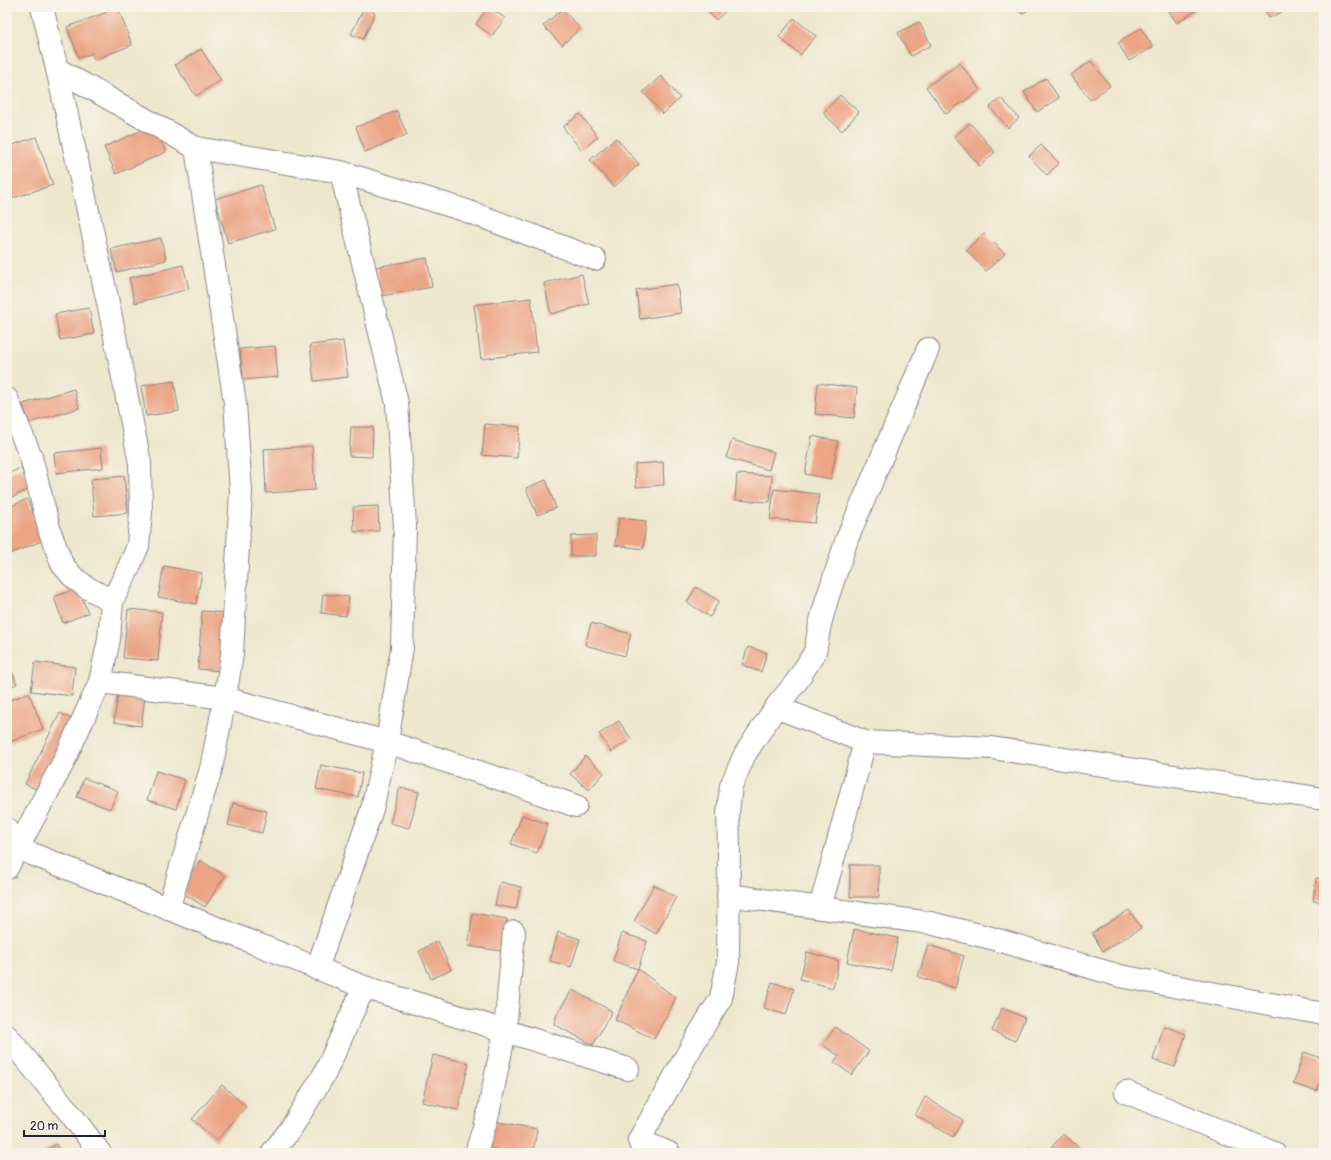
<svg xmlns="http://www.w3.org/2000/svg" width="1331" height="1160" font-family="Pangolin,sans-serif">
<rect width="100%" height="100%" fill="#f7f3e8"/>
<filter id="ink" filterUnits="userSpaceOnUse"><feTurbulence type="fractalNoise" baseFrequency=".025" numOctaves="2"/><feDisplacementMap in="SourceGraphic" scale="8" xChannelSelector="R" yChannelSelector="G"/><feConvolveMatrix kernelMatrix="1 2 1 2 8 2 1 2 1" color-interpolation-filters="sRGB"/></filter>
<filter id="wash" filterUnits="userSpaceOnUse"><feTurbulence type="fractalNoise" baseFrequency=".012" numOctaves="4" result="noise"/><feDisplacementMap in="SourceGraphic" scale="16" xChannelSelector="R" yChannelSelector="G"/><feGaussianBlur stdDeviation="0.9" result="paint"/><feColorMatrix in="noise" values="0 0 0 0 0 0 0 0 0 0 0 0 0 0 0 0 0 1.4 0 .05"/><feComposite in="paint" operator="in"/></filter>
<g filter="url(#wash)">
<rect width="100%" height="100%" fill="#eee7cd"/>
<g id="blocks">
<g fill="#eca485">
<path d="M488,7L505,18L492,36L476,24Z"/>
<path d="M704,7H730L716,20Z"/>
<path d="M1016,7H1032L1022,14Z"/>
<path d="M1166,7H1197L1198,9L1177,23Z"/>
<path d="M1263,7H1292L1269,18Z"/>
<path d="M118,8L132,45L94,60L92,53L79,58L67,27Z"/>
<path d="M364,8L375,13L363,39L351,34Z"/>
<path d="M562,9L580,28L562,45L543,26Z"/>
<path d="M794,18L816,36L800,55L779,37Z"/>
<path d="M919,22L931,45L911,56L898,33Z"/>
<path d="M1141,28L1153,47L1129,61L1118,43Z"/>
<path d="M201,49L221,80L196,96L175,65Z"/>
<path d="M1091,61L1110,86L1090,100L1071,75Z"/>
<path d="M960,63L980,90L946,114L926,87Z"/>
<path d="M661,76L680,98L663,114L643,92Z"/>
<path d="M1046,78L1059,98L1037,112L1024,92Z"/>
<path d="M840,95L859,112L842,131L823,113Z"/>
<path d="M1001,98L1019,118L1008,128L990,107Z"/>
<path d="M397,111L407,135L365,152L356,127Z"/>
<path d="M580,114L598,137L581,150L563,127Z"/>
<path d="M970,123L995,152L980,166L954,137Z"/>
<path d="M154,125L166,152L116,174L104,147Z"/>
<path d="M36,137L53,185L13,198L7,181V147Z"/>
<path d="M616,138L639,164L614,187L590,160Z"/>
<path d="M1041,145L1059,163L1047,175L1029,156Z"/>
<path d="M261,185L275,229L228,243L215,199Z"/>
<path d="M984,233L1005,254L986,271L966,250Z"/>
<path d="M161,238L166,260L117,272L111,249Z"/>
<path d="M427,258L432,287L381,296L376,267Z"/>
<path d="M183,265L189,289L135,303L129,278Z"/>
<path d="M582,274L589,304L551,314L544,283Z"/>
<path d="M677,284L681,313L640,319L636,290Z"/>
<path d="M531,298L537,352L481,359L474,305Z"/>
<path d="M89,308L94,334L60,340L55,314Z"/>
<path d="M343,341L348,377L314,381L310,345Z"/>
<path d="M275,346L278,377L243,380L240,349Z"/>
<path d="M174,381L179,411L146,416L141,386Z"/>
<path d="M818,383L857,388L854,418L815,414Z"/>
<path d="M74,389L79,408L29,423L23,404Z"/>
<path d="M485,424L520,427L517,458L482,455Z"/>
<path d="M351,427H373L372,457L349,456Z"/>
<path d="M812,436L838,441L831,479L805,474Z"/>
<path d="M732,440L774,452L769,470L726,458Z"/>
<path d="M312,446L315,490L266,493L264,449Z"/>
<path d="M101,448L103,468L56,473L54,453Z"/>
<path d="M663,462L664,485L636,487L635,464Z"/>
<path d="M21,468L31,488L7,500V474Z"/>
<path d="M737,474L772,476L770,502L735,500Z"/>
<path d="M124,476L128,513L94,516L91,479Z"/>
<path d="M546,480L556,508L537,515L526,488Z"/>
<path d="M774,489L819,494L815,523L770,519Z"/>
<path d="M27,499L44,540L7,555V508Z"/>
<path d="M378,506L379,531L354,532L353,507Z"/>
<path d="M619,518L646,521L643,549L615,545Z"/>
<path d="M596,535V556H571V536Z"/>
<path d="M164,566L202,573L196,604L158,597Z"/>
<path d="M696,587L719,601L710,617L687,602Z"/>
<path d="M78,588L88,613L63,623L54,597Z"/>
<path d="M323,594L349,597L346,616L321,613Z"/>
<path d="M128,609L162,612L158,661L123,658Z"/>
<path d="M202,611L226,613L221,671L198,669Z"/>
<path d="M591,623L631,634L625,656L585,645Z"/>
<path d="M748,647L767,653L761,672L742,665Z"/>
<path d="M7,659L17,684L7,688Z"/>
<path d="M35,662L75,667L72,696L31,691Z"/>
<path d="M29,693L43,729L7,743V701Z"/>
<path d="M118,693L145,697L141,726L114,722Z"/>
<path d="M60,713L73,720L38,790L25,784Z"/>
<path d="M619,721L631,739L611,752L599,734Z"/>
<path d="M585,756L604,773L589,790L570,774Z"/>
<path d="M321,765L362,773L358,797L316,789Z"/>
<path d="M156,771L185,780L176,809L147,800Z"/>
<path d="M84,778L118,791L110,809L77,797Z"/>
<path d="M400,787L419,792L409,828L390,823Z"/>
<path d="M233,803L267,811L262,833L228,825Z"/>
<path d="M522,815L548,824L537,853L511,844Z"/>
<path d="M200,860L225,876L205,907L180,891Z"/>
<rect x="850" y="865" width="29" height="32"/>
<path d="M1316,878L1324,879V902L1313,901Z"/>
<path d="M500,882L521,887L516,909L495,905Z"/>
<path d="M654,885L676,897L656,934L634,921Z"/>
<path d="M1129,910L1141,928L1103,951L1092,933Z"/>
<path d="M473,913L507,919L501,951L468,946Z"/>
<rect x="1322" y="925" width="2" height="23"/>
<path d="M854,929L898,938L891,971L847,962Z"/>
<path d="M558,932L580,939L571,967L550,961Z"/>
<path d="M622,933L647,941L638,969L676,998L654,1039L615,1020L638,969L613,961Z"/>
<path d="M438,941L451,970L431,979L419,951Z"/>
<path d="M928,945L964,956L955,988L918,977Z"/>
<path d="M807,952L839,961L833,988L800,979Z"/>
<path d="M772,982L794,989L786,1015L764,1008Z"/>
<path d="M572,990L612,1011L593,1045L554,1024L557,1014Z"/>
<path d="M1002,1008L1025,1018L1015,1041L992,1031Z"/>
<path d="M1164,1026L1186,1034L1175,1067L1153,1060Z"/>
<path d="M835,1027L869,1051L852,1075L834,1062L839,1056L823,1045Z"/>
<path d="M1304,1052L1324,1059V1070L1317,1091L1293,1084Z"/>
<path d="M433,1055L469,1063L458,1110L422,1102Z"/>
<path d="M222,1085L246,1107L216,1141L192,1119Z"/>
<path d="M925,1097L963,1120L953,1137L915,1115Z"/>
<path d="M493,1121L537,1129L533,1153H513L488,1148Z"/>
<path d="M1063,1134L1080,1148L1076,1153H1053L1049,1150Z"/>
<path d="M56,1144L61,1153H42Z"/>
<path d="M1028,1148L1031,1153H1020Z"/>
</g>
</g>
</g>
<g filter="url(#ink)">
<use href="#blocks" fill-opacity="0" stroke="#888484" stroke-width="1"/>
<g fill="none" stroke-linecap="round" stroke-linejoin="round">
<g stroke="#888484" stroke-width="24">
<g id="street">
<path d="M57,69L196,148L341,172L464,210L595,259"/>
<path d="M7,399L31,457L50,532L62,564L73,577L86,587L112,601"/>
<path d="M100,682L225,698L387,742L497,778L576,806"/>
<path d="M776,707L865,742L992,748L1324,799"/>
<path d="M7,829L17,848L364,987L628,1069"/>
<path d="M7,868L63,763L100,682L109,639L112,601L125,576L138,546L141,512L140,463L110,312L57,69L42,7"/>
<path d="M728,895L930,923L991,938L1120,976L1324,1014"/>
<path d="M820,908L865,742"/>
<path d="M168,909L211,769L225,698L232,654L241,492L235,403L196,148"/>
<path d="M317,969L372,809L387,742L402,648L405,526L397,403L341,172"/>
<path d="M7,1036L73,1117L100,1153"/>
<path d="M1126,1092L1274,1153"/>
<path d="M639,1140L669,1153"/>
<path d="M272,1153L290,1130L325,1073L364,987"/>
<path d="M476,1153L488,1114L505,1031L514,932"/>
<path d="M644,1153L639,1140L697,1037L721,998L728,962L729,848L728,812L731,786L745,754L776,707L797,681L815,652L820,624L827,599L847,539L928,349"/>
</g>
</g>
<use href="#street" stroke="#fff" stroke-width="22"/>
</g>
</g>
<rect width="1331" height="1160" fill="none" stroke="#f7f3e8" stroke-width="24"/>
<path d="M24 1130v6h81v-6" fill="none" stroke="#22223b" stroke-width="2"/>
<text x="30" y="1130" font-size="12" fill="#22223b" stroke="#f7f3e8" stroke-width="3" paint-order="stroke">20 m</text>
</svg>
